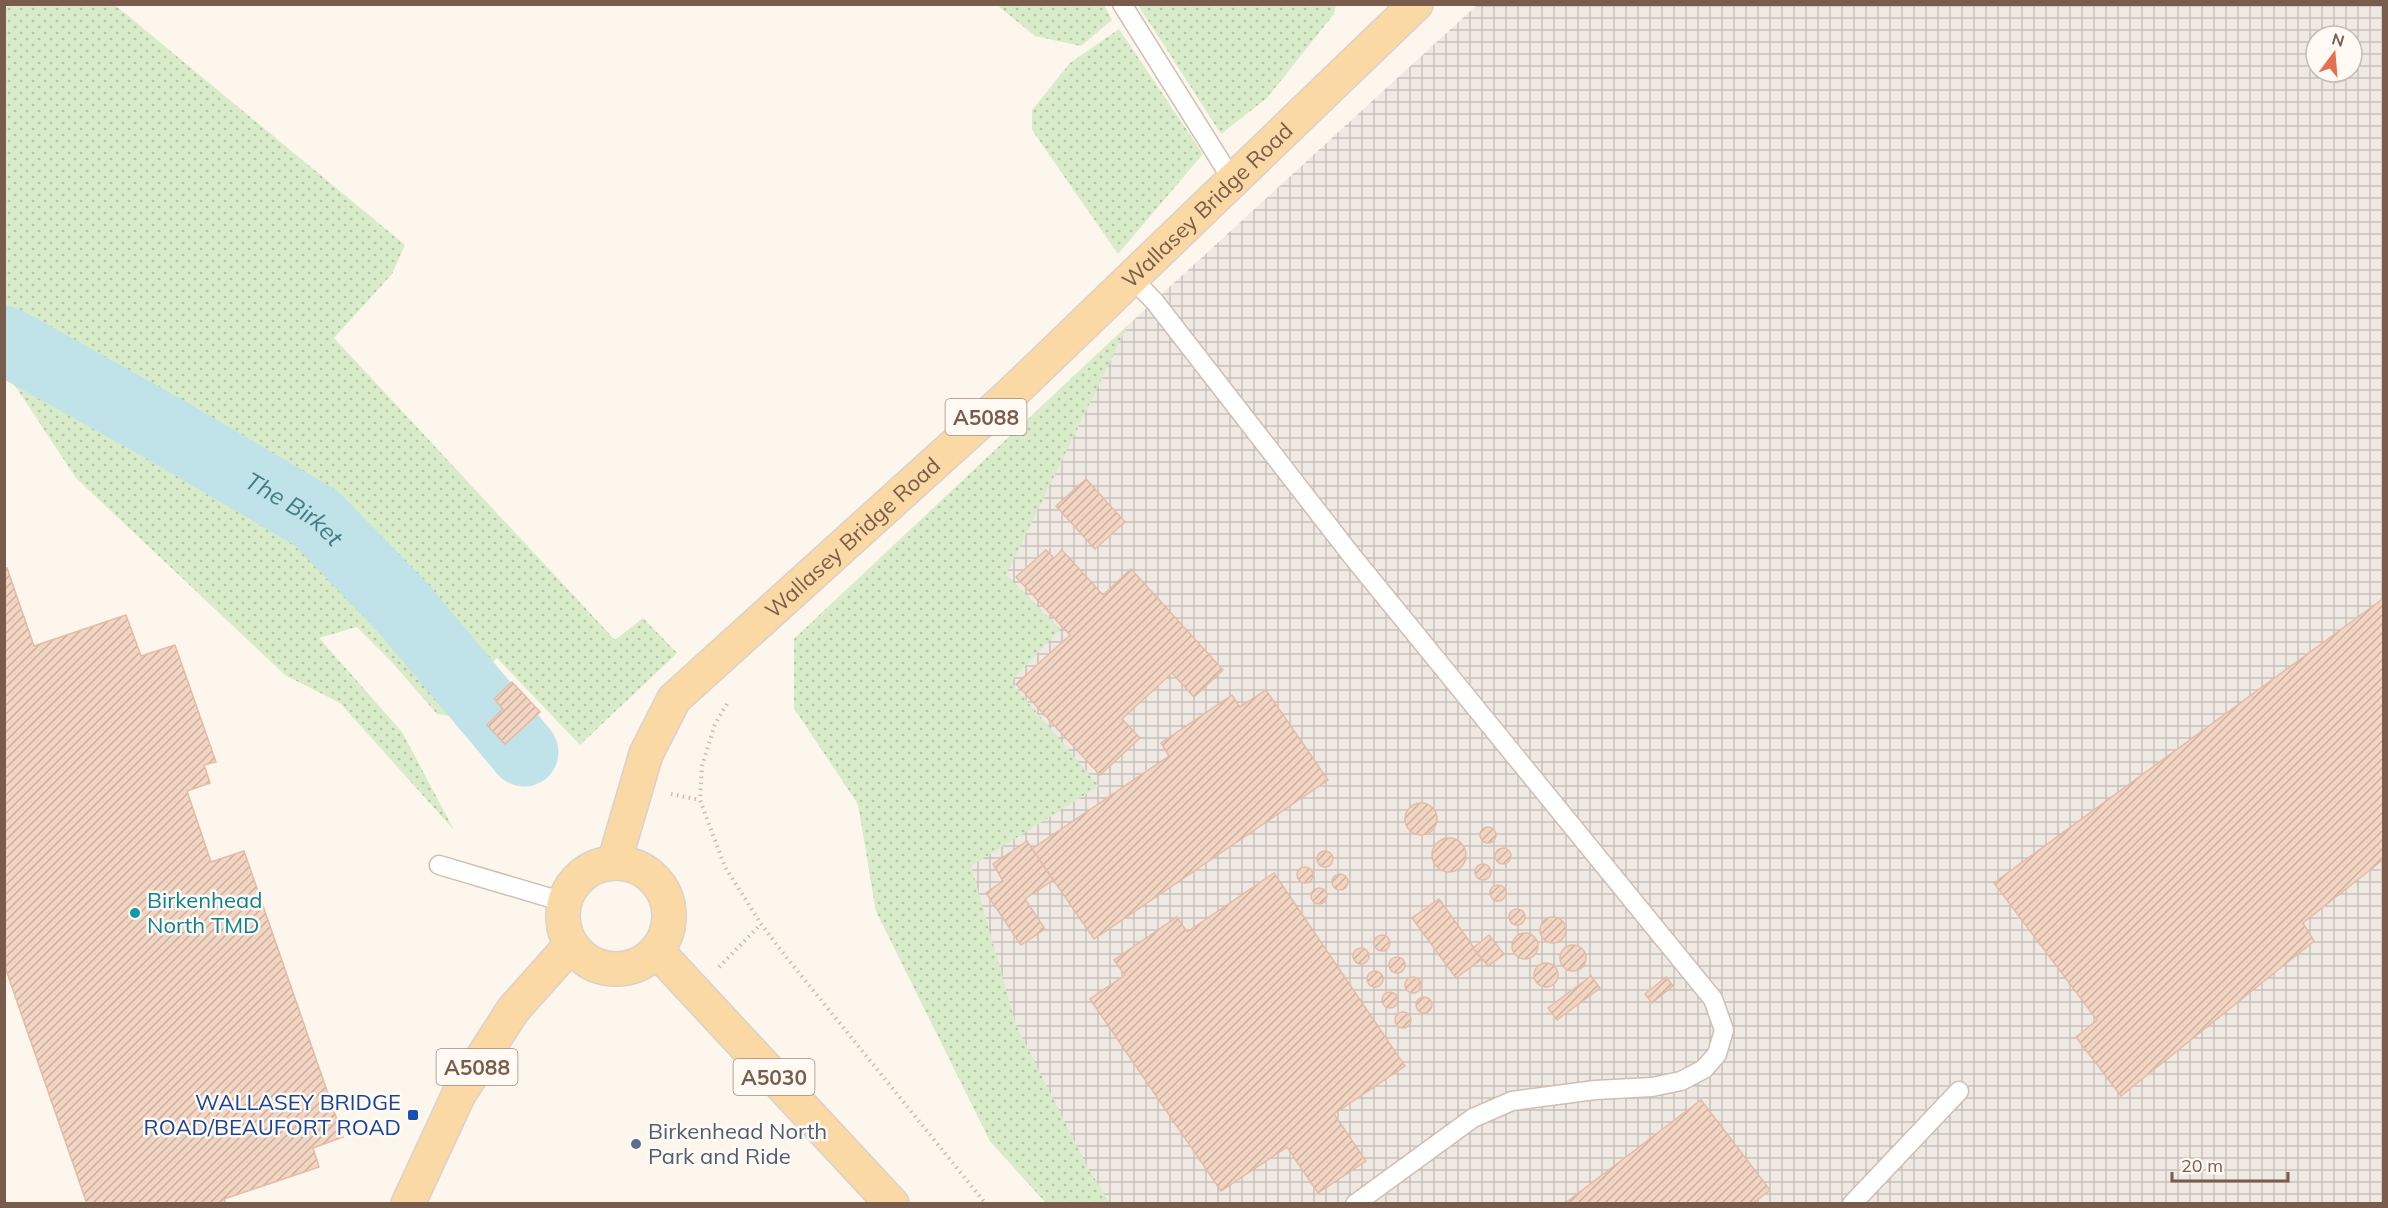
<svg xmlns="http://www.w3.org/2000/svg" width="2388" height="1208" font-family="Mulish,sans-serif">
<defs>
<pattern id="industrial-grid" width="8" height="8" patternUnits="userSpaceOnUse" patternTransform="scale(1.5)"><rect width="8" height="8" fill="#efe9e4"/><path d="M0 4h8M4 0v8" fill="none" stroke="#c7c0bb"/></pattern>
<pattern id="grass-dots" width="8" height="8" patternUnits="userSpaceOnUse" patternTransform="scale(1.5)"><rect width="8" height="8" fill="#d8ecc9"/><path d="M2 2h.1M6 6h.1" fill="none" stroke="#b4c2a5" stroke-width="1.8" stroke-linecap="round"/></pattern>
<pattern id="building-hatch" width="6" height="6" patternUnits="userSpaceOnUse" patternTransform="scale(1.5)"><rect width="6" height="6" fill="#f3d5c3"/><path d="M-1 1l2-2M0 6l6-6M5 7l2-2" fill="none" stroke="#cab0a1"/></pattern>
</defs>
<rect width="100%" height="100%" fill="#fdf6ec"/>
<path fill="url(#industrial-grid)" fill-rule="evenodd" d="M1477,5H2383V1203H1046L990,1141L876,911L858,804L794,708V639L1128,325ZM2316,36H2352V72H2316Z"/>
<g fill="url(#grass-dots)">
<path d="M5,4L115,5L405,245L392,274L334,338L615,640L643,618L677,653L580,745L497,658L482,673L348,522L318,498L5,315Z"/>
<path d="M997,5H1104L1112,20L1081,46L1035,36Z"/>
<path d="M1138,5H1336L1334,14L1267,98L1221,134Z"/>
<path d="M1119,29L1203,154L1118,254L1032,130V110L1070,63Z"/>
<path d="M1128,325L1006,575L1060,629L1011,682L1099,786L971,866L1016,1025L1088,1168L1110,1203H1046L990,1141L876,911L858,804L794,708V639Z"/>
<path d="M4,369L199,475L268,517L327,559L473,719L437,714L390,660L357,627L319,638L402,732L454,830L340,703L285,675L76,478Z"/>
</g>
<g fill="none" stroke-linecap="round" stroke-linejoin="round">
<path stroke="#bfe3e8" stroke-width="69" id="s1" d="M4,340L159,426L316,518L404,609L524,752"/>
</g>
<g fill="url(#building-hatch)" stroke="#e6bba3" stroke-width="1.5">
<path d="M1086,479L1125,522L1095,549L1056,506Z"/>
<path d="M1046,550L1054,558L1062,550L1103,595L1131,569L1223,670L1194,697L1172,673L1122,719L1140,738L1100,775L1016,684L1070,635L1016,577Z"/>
<path d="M7,568L34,646L126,615L141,656L175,645L216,762L204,765L210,783L187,791L211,862L244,851L343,1137L313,1148L319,1167L224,1199L226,1204H87L4,964V569Z"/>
<path d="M2384,598V859L2303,923L2314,941L2121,1096L2076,1037L2097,1020L1994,883Z"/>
<path d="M512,682L540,712L505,744L487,725L503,709L494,699Z"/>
<path d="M1266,690L1328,780L1094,939L1032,849L1169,756L1161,743L1232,695L1240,707Z"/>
<circle cx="1421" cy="819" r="16"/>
<circle cx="1488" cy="835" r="8"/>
<circle cx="1449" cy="855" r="17"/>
<path d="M1027,841L1053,880L1025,899L1045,929L1021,945L986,893L1003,881L993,864Z"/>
<circle cx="1503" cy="856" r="8"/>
<circle cx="1325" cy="859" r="8"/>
<circle cx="1483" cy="872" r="8"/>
<circle cx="1305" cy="875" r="8"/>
<path d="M1274,873L1405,1066L1334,1114L1366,1161L1318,1193L1287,1147L1221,1191L1090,999L1125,975L1114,960L1177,917L1187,932Z"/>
<circle cx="1340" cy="882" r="8"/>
<circle cx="1498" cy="893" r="8"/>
<circle cx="1319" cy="896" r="8"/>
<path d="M1439,899L1482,959L1456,978L1412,918Z"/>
<circle cx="1517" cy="917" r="8"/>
<circle cx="1553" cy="930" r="13"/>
<circle cx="1525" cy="946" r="13"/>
<path d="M1489,935L1504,954L1488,966L1473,948Z"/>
<circle cx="1382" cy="943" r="8"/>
<circle cx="1573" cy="958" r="13"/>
<circle cx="1361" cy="956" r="8"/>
<circle cx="1397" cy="965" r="8"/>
<circle cx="1546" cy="975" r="12"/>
<circle cx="1375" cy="979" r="8"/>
<path d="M1591,976L1600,988L1557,1020L1548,1008Z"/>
<path d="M1666,977L1673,986L1652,1003L1645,994Z"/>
<circle cx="1413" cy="985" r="8"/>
<circle cx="1390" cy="1000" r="8"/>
<circle cx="1424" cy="1005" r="8"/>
<circle cx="1403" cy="1020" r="8"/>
<path d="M1701,1100L1770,1190L1752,1204H1564Z"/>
</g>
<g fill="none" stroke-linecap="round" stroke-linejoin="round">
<g stroke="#d1beb0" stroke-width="21">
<g id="lane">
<path d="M1122,4L1233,181"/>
<path d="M1132,278L1155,302L1352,556L1713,999L1724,1030L1717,1054L1704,1069L1681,1081L1652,1087L1595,1090L1512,1101L1473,1118L1355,1204"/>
<path d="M439,865L564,902"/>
<path d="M1852,1204L1959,1091"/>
</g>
</g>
<g stroke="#dad1cd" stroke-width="36">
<g id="primary">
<path id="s2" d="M614,863L646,754L674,699L1011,394L1416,4"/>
<circle cx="616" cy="916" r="53"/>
<path d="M657,951L892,1204"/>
<path d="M408,1204L459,1094L513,1010L570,946"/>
</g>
</g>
<g stroke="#d9b8a5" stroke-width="4" stroke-dasharray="1.5 4.5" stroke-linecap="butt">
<path d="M727,704L715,724L702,766L700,800L725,867L761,924L787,958L986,1204"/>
<path d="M671,794L700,800"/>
<path d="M719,967L761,924"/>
</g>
<use href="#lane" stroke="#fff" stroke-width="18"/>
<use href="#primary" stroke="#fbd9a5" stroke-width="33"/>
</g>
<circle fill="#0f9aa8" stroke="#fffaf3" stroke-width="2" cx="135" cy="913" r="6"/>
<rect fill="#1a4fb4" stroke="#fffaf3" stroke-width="2" x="407" y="1109" width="12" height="12" rx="3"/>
<circle fill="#5c6f8a" stroke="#fffaf3" stroke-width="2" cx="636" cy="1144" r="6"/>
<g text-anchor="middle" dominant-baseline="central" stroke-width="5" stroke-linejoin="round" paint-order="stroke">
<g fill="#fffaf3" stroke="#a28b7f" stroke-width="1.5">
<rect x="945.5" y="399" width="81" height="36" rx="4.5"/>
<rect x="436.5" y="1049" width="81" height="36" rx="4.5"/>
<rect x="733.5" y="1059" width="81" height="36" rx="4.5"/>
</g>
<g font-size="21" font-weight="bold" fill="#7a5c4d">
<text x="986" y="417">A5088</text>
<text x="477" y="1067">A5088</text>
<text x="774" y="1077">A5030</text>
</g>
<g font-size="22" fill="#7a5c4d" stroke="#fffaf3">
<text stroke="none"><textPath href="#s2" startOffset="902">Wallasey Bridge Road</textPath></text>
<text stroke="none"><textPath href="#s2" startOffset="416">Wallasey Bridge Road</textPath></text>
</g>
<g font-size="22" fill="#0d838f" stroke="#fffaf3" text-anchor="start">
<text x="147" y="900">Birkenhead<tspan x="147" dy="25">North TMD</tspan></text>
</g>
<g font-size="22" fill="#164399" stroke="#fffaf3" text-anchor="end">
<text x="401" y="1102">WALLASEY BRIDGE<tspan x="401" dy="25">ROAD/BEAUFORT ROAD</tspan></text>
</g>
<g font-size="22" fill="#4e5e75" stroke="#fffaf3" text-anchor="start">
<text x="648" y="1131">Birkenhead North<tspan x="648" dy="25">Park and Ride</tspan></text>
</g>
<g font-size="24" font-style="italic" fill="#437c86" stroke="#fffaf3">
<text stroke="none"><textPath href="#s1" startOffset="336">The Birket</textPath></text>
</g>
</g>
<rect width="2388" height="1208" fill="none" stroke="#7a5c4d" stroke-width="12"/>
<g transform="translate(2334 54) rotate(16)"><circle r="28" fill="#fffaf3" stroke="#cabbb1" stroke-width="1.5"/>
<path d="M0-4.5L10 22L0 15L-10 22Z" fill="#e76f51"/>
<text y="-9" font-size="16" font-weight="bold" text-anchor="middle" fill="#7a5c4d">N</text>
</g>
<path d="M2172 1172v9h116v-9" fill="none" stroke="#7a5c4d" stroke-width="3"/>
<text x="2181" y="1172" font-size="18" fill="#7a5c4d" stroke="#fffaf3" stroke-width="4.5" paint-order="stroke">20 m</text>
</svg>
